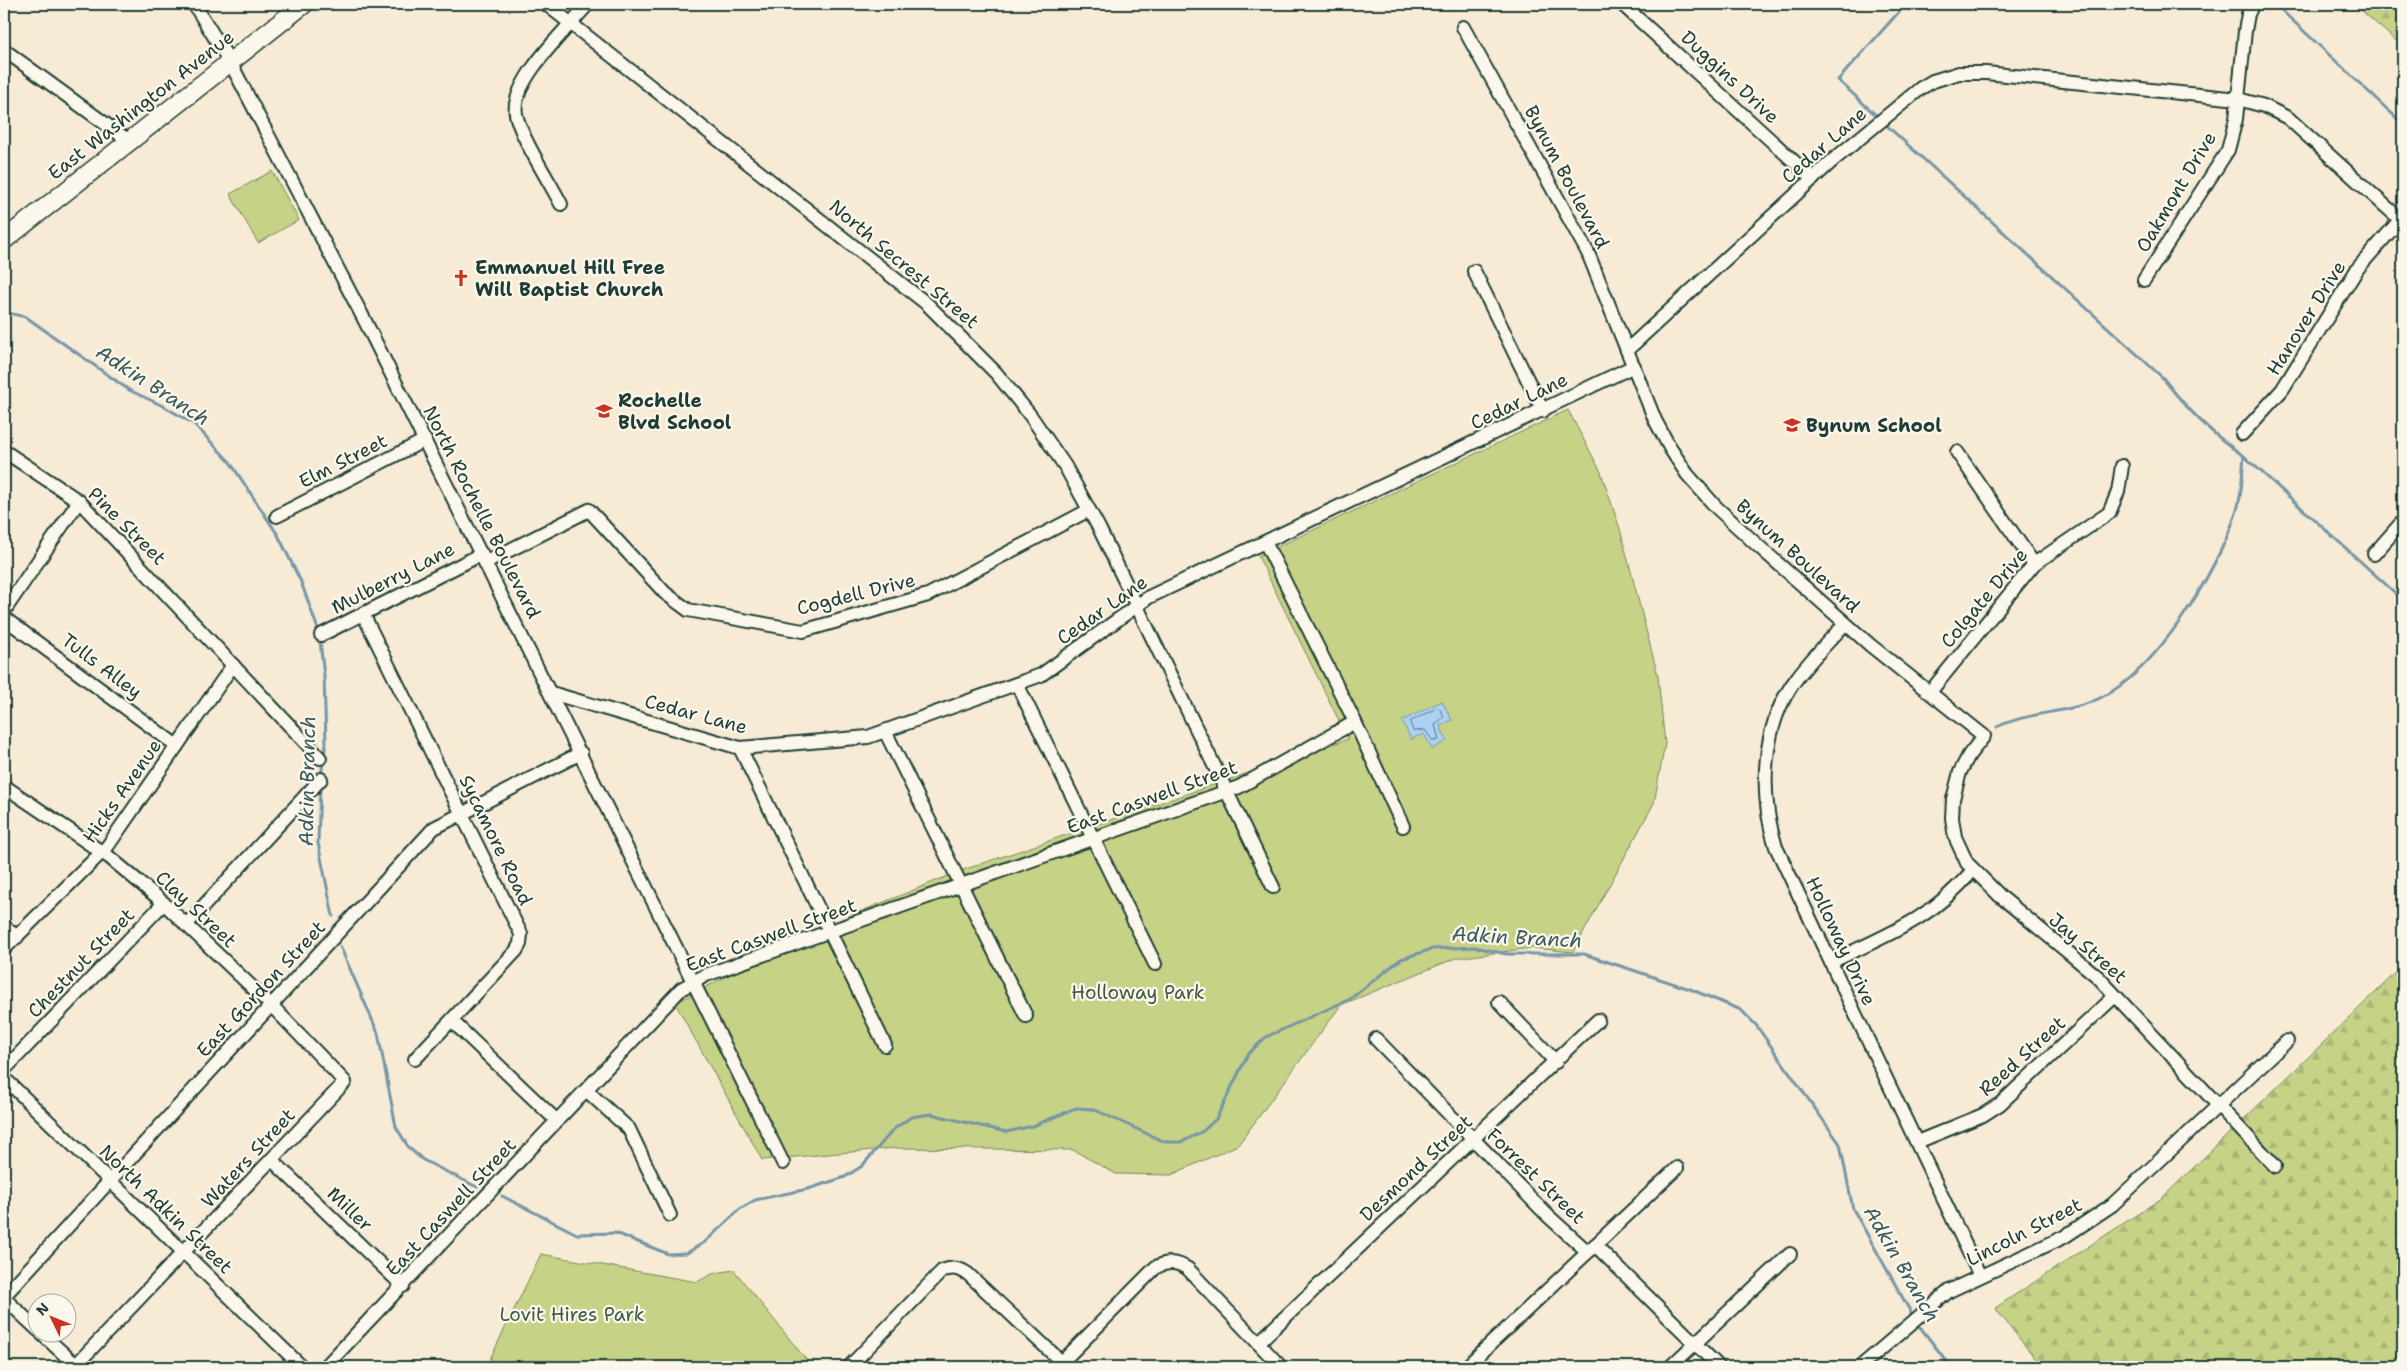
<svg xmlns="http://www.w3.org/2000/svg" width="2407" height="1371" font-family="'Shantell Sans',sans-serif">
<defs>
<pattern id="forest-firs" width="22" height="20" patternUnits="userSpaceOnUse" patternTransform="scale(1.25)"><rect width="22" height="20" fill="#c6d286"/><path d="M5 1l3.5 6h-7zM16 11l3.5 6h-7z" fill="#aab574"/></pattern>
</defs>
<rect width="100%" height="100%" fill="#f7ebd5"/>
<filter id="ink" filterUnits="userSpaceOnUse"><feTurbulence type="fractalNoise" baseFrequency=".02" numOctaves="2"/><feDisplacementMap in="SourceGraphic" scale="10" xChannelSelector="R" yChannelSelector="G"/><feConvolveMatrix kernelMatrix="1 2 1 2 8 2 1 2 1" color-interpolation-filters="sRGB"/></filter>
<g filter="url(#ink)">
<g fill="url(#forest-firs)" stroke="#72885d">
<path d="M2354,4H2403V47Z"/>
<path d="M2403,966V1367H2042L1995,1308L2162,1198Z"/>
</g>
<g fill="#c6d286" stroke="#72885d">
<path d="M272,171L299,220L258,243L230,194Z"/>
<path d="M1568,410L1601,472L1620,529L1658,676L1665,744L1654,803L1573,952L1532,948L1456,958L1341,1005L1238,1145L1171,1175L1116,1174L1073,1150L896,1148L762,1160L675,1003L822,927L963,870L1348,739L1258,556Z"/>
<path d="M541,1254L697,1282L714,1273L734,1270L812,1367H507L490,1359Z"/>
</g>
<path fill="#acd1f5" stroke="#7496a8" d="M1442,701L1452,720L1440,726L1447,741L1432,749L1424,734L1411,739L1402,721Z"/>
<g fill="none" stroke-linecap="round" stroke-linejoin="round">
<path stroke="#577881" stroke-width="1" d="M1437,708L1440,709L1444,717L1435,725L1439,740L1433,741L1425,730L1413,731L1410,722Z"/>
<g stroke="#7496a8" stroke-width="3">
<path d="M2001,4H2054"/>
<path d="M2124,4H2129"/>
<path d="M2275,4L2403,124"/>
<path d="M1879,118L1838,80L1906,4"/>
<path d="M1884,123L2163,378C2185,407 2214,436 2244,456L2403,600"/>
<path d="M4,312L26,317L129,390L163,406L194,424L230,462L278,535L301,582L319,632L324,676L326,743L321,776"/>
<path d="M1997,727C2029,711 2070,714 2102,697C2158,669 2215,574 2235,516C2242,497 2242,476 2244,456"/>
<path d="M320,787L318,843L333,916"/>
<path d="M340,946L378,1033L396,1127L409,1148L423,1160L477,1187"/>
<path d="M502,1196L577,1234L616,1233L668,1254L687,1253L705,1242L740,1209L755,1200L808,1189L845,1177L862,1166L894,1129L911,1117L931,1114L1006,1132L1033,1126L1076,1108L1093,1109L1165,1142H1182L1203,1131L1216,1119L1248,1054L1266,1037L1350,999L1401,959L1432,949L1475,947L1506,954H1584L1690,989L1741,1010L1756,1025L1840,1144L1853,1209L1914,1318"/>
<path d="M1917,1323L1951,1367"/>
</g>
<g stroke="#1f3d34" stroke-width="16">
<g id="street">
<path d="M194,4L230,62L365,321L783,1163"/>
<path d="M546,4L927,304L996,373L1030,415L1065,466L1099,528L1273,887"/>
<path d="M1622,4L1813,179"/>
<path d="M1463,27L1588,253L1655,420L1670,448L1687,474L1716,507L1756,544L1870,645L1984,736L1969,755L1960,772L1953,799L1952,818L1955,837L1967,863L2000,896L2098,977L2275,1166"/>
<path d="M4,50L129,141"/>
<path d="M561,204C550,182 520,136 516,114C510,81 568,28 588,4"/>
<path d="M1474,271L1543,411"/>
<path d="M2144,280L2228,150L2236,119L2245,31L2248,14L2253,4"/>
<path d="M1627,350L1832,161L1921,88L1933,81L1959,73H1986L2238,99L2264,106L2288,118L2403,222"/>
<path d="M2242,434L2282,390L2358,268L2400,220"/>
<path d="M4,451L79,501L320,758"/>
<path d="M1957,452L2034,564"/>
<path d="M277,516L425,440"/>
<path d="M1265,542L1355,722L1403,826"/>
<path d="M2374,554L2403,521"/>
<path d="M486,562L589,510L665,593L688,610L803,631L928,595L1089,510"/>
<path d="M4,611L79,501"/>
<path d="M363,614L521,934L520,944L516,951L415,1059"/>
<path d="M4,618L177,746"/>
<path d="M1845,624C1829,641 1811,659 1797,678C1761,725 1759,794 1776,847L1980,1276"/>
<path d="M321,635L482,554"/>
<path d="M1017,684L1155,964"/>
<path d="M1930,692L2034,564L2109,513L2118,492L2122,466"/>
<path d="M551,693L740,748L868,737L1041,675L1149,597L1634,366"/>
<path d="M885,731L1026,1016"/>
<path d="M740,748L885,1045"/>
<path d="M4,786L109,857L157,897L271,1005L345,1082L74,1367"/>
<path d="M186,925L321,779"/>
<path d="M4,926L17,937"/>
<path d="M4,949L107,847L233,665"/>
<path d="M1831,962C1888,934 1931,920 1973,870"/>
<path d="M1499,1002L1556,1062"/>
<path d="M452,1021L557,1121"/>
<path d="M1376,1039L1547,1215L1588,1252"/>
<path d="M4,1070L164,903"/>
<path d="M4,1078L302,1367"/>
<path d="M586,1090L629,1129L670,1215"/>
<path d="M1917,1142L1983,1115L2000,1104L2115,996"/>
<path d="M272,1160L403,1286"/>
<path d="M1595,1245L1719,1367"/>
<path d="M4,1296L434,828L581,753"/>
<path d="M4,1298L38,1330"/>
<path d="M42,1334L78,1367"/>
<path d="M1258,1343L1598,1020"/>
<path d="M325,1367L681,989L706,975L1239,787L1355,722"/>
<path d="M849,1367L942,1271C952,1267 959,1268 968,1274L1067,1367"/>
<path d="M1057,1367L1156,1267C1168,1262 1176,1261 1188,1269L1281,1367"/>
<path d="M1466,1367L1677,1168"/>
<path d="M1670,1367L1790,1254"/>
<path d="M1860,1367L1949,1291L2064,1237L2112,1205L2287,1041"/>
</g>
</g>
<g stroke="#1f3d34" stroke-width="21">
<path id="secondary" d="M4,240L304,4"/>
</g>
<use href="#street" stroke="#fbf7ec" stroke-width="12"/>
<use href="#secondary" stroke="#fbf7ec" stroke-width="18"/>
</g>
</g>
<defs>
<g id="church-bare" transform="scale(1.35)"><path d="M-1.2-6h2.4v3.5h3.3v2.4h-3.3V6h-2.4V-.1h-3.3v-2.4h3.3Z" fill="#c8321e" stroke="#fbf7ec" stroke-width="2.5" paint-order="stroke"/></g>
<g id="school-bare" transform="scale(1.35)"><path d="M0-5L7-2L0 1L-7-2ZM-4 1L0 2.5L4 1V4Q0 6-4 4Z" fill="#c8321e" stroke="#fbf7ec" stroke-width="2.5" paint-order="stroke"/></g>
</defs>
<g fill-rule="evenodd">
<use href="#church-bare" x="461" y="278"/>
<use href="#school-bare" x="604" y="411"/>
<use href="#school-bare" x="1792" y="425"/>
</g>
<g text-anchor="middle" dominant-baseline="central" stroke-width="4.5" stroke-linejoin="round" paint-order="stroke">
<g font-size="19" fill="#1f3d34" stroke="#fbf7ec">
<text transform="translate(1730 77) rotate(43)">Duggins Drive</text>
<text transform="translate(141 105) rotate(-38)">East Washington Avenue</text>
<text transform="translate(1824 145) rotate(-41)">Cedar Lane</text>
<text transform="translate(1567 177) rotate(62)">Bynum Boulevard</text>
<text transform="translate(2176 192) rotate(-59)">Oakmont Drive</text>
<text transform="translate(904 264) rotate(40)">North Secrest Street</text>
<text transform="translate(2306 318) rotate(-58)">Hanover Drive</text>
<text transform="translate(1519 401) rotate(-26)">Cedar Lane</text>
<text transform="translate(343 461) rotate(-27)">Elm Street</text>
<text transform="translate(482 512) rotate(63)">North Rochelle Boulevard</text>
<text transform="translate(127 526) rotate(45)">Pine Street</text>
<text transform="translate(1798 556) rotate(42)">Bynum Boulevard</text>
<text transform="translate(393 578) rotate(-27)">Mulberry Lane</text>
<text transform="translate(856 594) rotate(-14)">Cogdell Drive</text>
<text transform="translate(1984 598) rotate(-50)">Colgate Drive</text>
<text transform="translate(1102 610) rotate(-35)">Cedar Lane</text>
<text transform="translate(102 666) rotate(37)">Tulls Alley</text>
<text transform="translate(696 714) rotate(15)">Cedar Lane</text>
<text transform="translate(122 791) rotate(-55)">Hicks Avenue</text>
<text transform="translate(1152 797) rotate(-20)">East Caswell Street</text>
<text transform="translate(496 840) rotate(64)">Sycamore Road</text>
<text transform="translate(196 909) rotate(43)">Clay Street</text>
<text transform="translate(771 935) rotate(-20)">East Caswell Street</text>
<text transform="translate(1841 941) rotate(65)">Holloway Drive</text>
<text transform="translate(2088 948) rotate(41)">Jay Street</text>
<text transform="translate(81 963) rotate(-46)">Chestnut Street</text>
<text transform="translate(261 989) rotate(-47)">East Gordon Street</text>
<text transform="translate(2022 1056) rotate(-42)">Reed Street</text>
<text transform="translate(248 1158) rotate(-47)">Waters Street</text>
<text transform="translate(1416 1168) rotate(-43)">Desmond Street</text>
<text transform="translate(1536 1176) rotate(44)">Forrest Street</text>
<text transform="translate(451 1207) rotate(-47)">East Caswell Street</text>
<text transform="translate(166 1209) rotate(44)">North Adkin Street</text>
<text transform="translate(350 1209) rotate(44)">Miller</text>
<text transform="translate(2024 1232) rotate(-27)">Lincoln Street</text>
</g>
<g font-size="19" font-weight="bold" fill="#1f3d34" stroke="#fbf7ec" text-anchor="start">
<text x="475" y="267">Emmanuel Hill Free<tspan x="475" dy="22">Will Baptist Church</tspan></text>
<text x="618" y="400">Rochelle<tspan x="618" dy="22">Blvd School</tspan></text>
<text x="1806" y="425">Bynum School</text>
</g>
<g font-size="19" fill="#405b44" stroke="#fbf7ec">
<text x="1138" y="992">Holloway Park</text>
<text x="572" y="1314">Lovit Hires Park</text>
</g>
<g font-size="20" font-style="italic" fill="#3b5b5b" stroke="#fbf7ec">
<text transform="translate(153 385) rotate(33)">Adkin Branch</text>
<text transform="translate(307 781) rotate(-89)">Adkin Branch</text>
<text transform="translate(1517 937) rotate(3)">Adkin Branch</text>
<text transform="translate(1902 1264) rotate(60)">Adkin Branch</text>
</g>
</g>
<rect width="2407" height="1371" fill="none" stroke="#fbf7ec" stroke-width="20"/>
<rect x="10" y="10" width="2387" height="1351" fill="none" stroke="#1f3d34" stroke-width="2" filter="url(#ink)"/>
<g transform="translate(52 1318) rotate(313)"><circle r="24" fill="#fbf7ec" stroke="#a3ada2"/>
<path d="M0-4L9 19L0 12L-9 19Z" fill="#c8321e"/>
<text y="-8" font-size="14" font-weight="bold" text-anchor="middle" fill="#1f3d34">N</text>
</g>
</svg>
